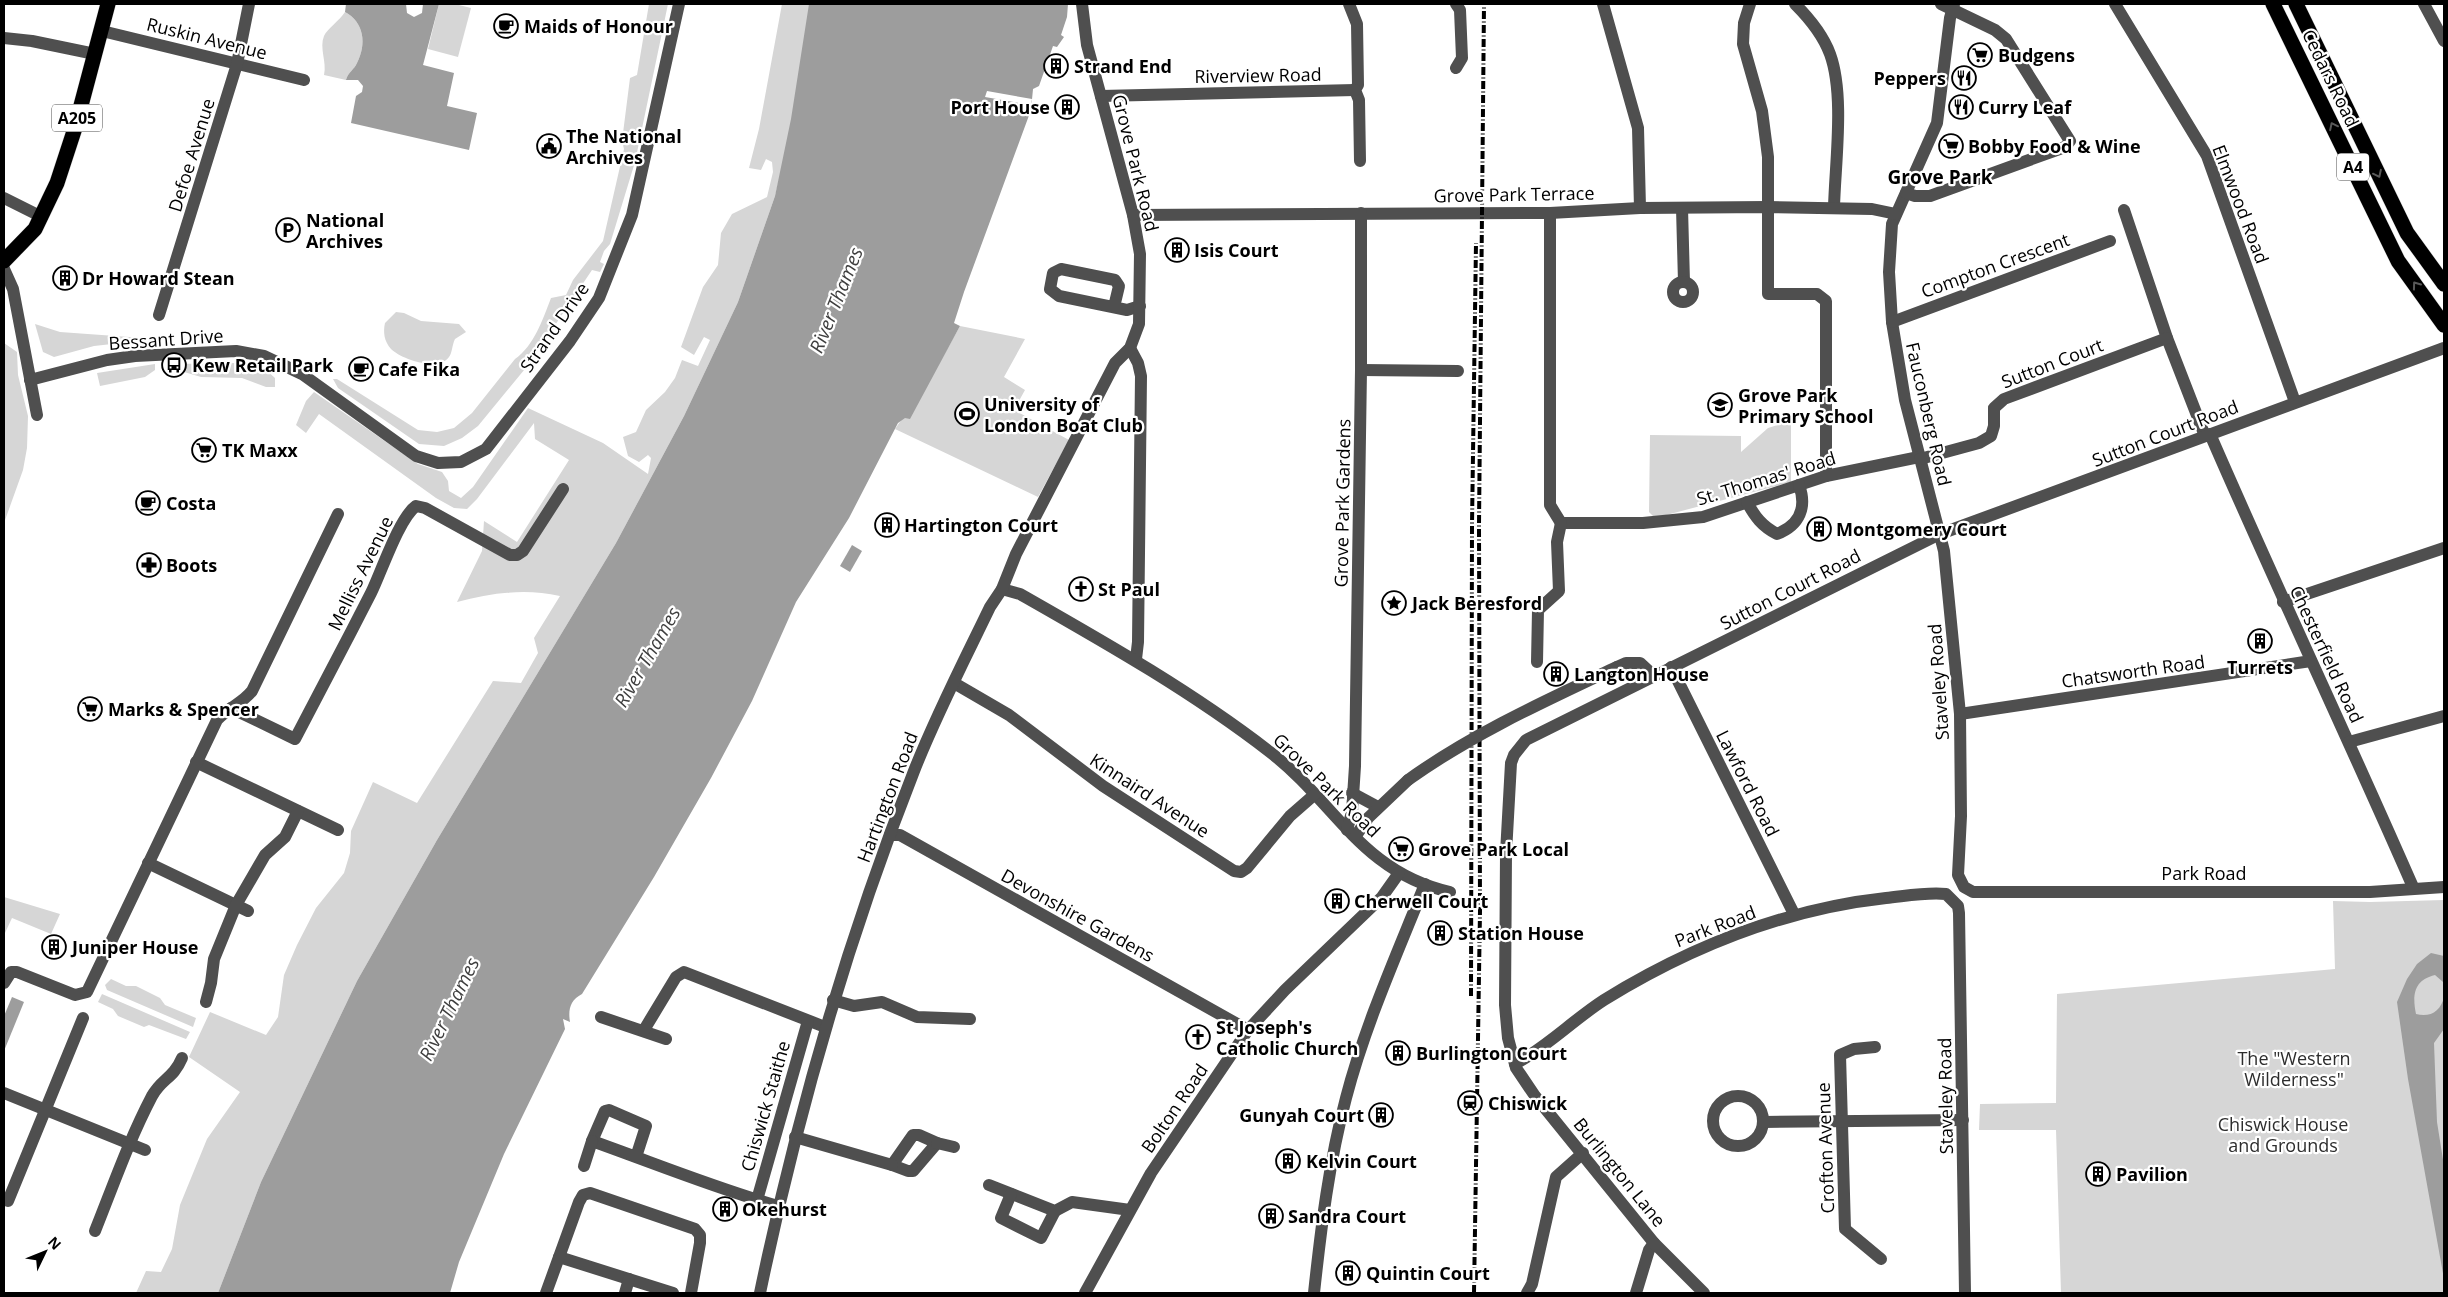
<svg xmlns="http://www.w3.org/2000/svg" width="2448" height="1297" font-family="'Open Sans',sans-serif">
<rect width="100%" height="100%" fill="#fff"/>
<g fill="#d6d6d6">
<path d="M439,4H455L471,8L458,57L428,49Z"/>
<path d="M649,4H668L635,162L610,244L604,251L600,262L604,264L600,272L592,270L529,364L478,426L462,438L444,446L419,444L338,388L333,379H337L418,430L437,432L454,428L472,413L515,359C534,346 543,319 551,298L566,295L573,280L603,241L624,149L622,141L630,78L637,75Z"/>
<path d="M782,4H822L775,196L738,302L684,416L616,543L437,840L357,981L261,1182L218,1293H136L146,1271L161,1272L172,1249L180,1205L207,1139L240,1092L189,1057L210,1012L266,1035L278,1017L284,975L297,945L316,908L344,873L350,853L351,831L373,782L417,803L493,681L521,683L538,653L534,638L560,596C525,588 491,593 457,602L482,551L484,521L517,542L569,460L535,439L534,423L477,499L467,509L454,508L436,498L319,414L306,433L296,425L306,401L314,392L418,464L442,472L448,481L449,491L461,498L473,487L528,408L603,443L648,474L651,458L648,455L639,462L628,456L623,437L636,432L646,410L665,392L675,378L682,360L698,366L710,340L704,337L694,355L681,347L703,287L718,265L721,233L732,214L767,197L773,172L772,162L766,159L761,170L749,168L759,129Z"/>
<path d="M345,12C364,22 367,44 357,63C354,70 348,72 346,80L324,75C327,62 319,48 324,36C327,29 340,20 345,12Z"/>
<path d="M396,312L404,313L421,321L459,324L466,332L455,339C452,345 452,354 449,357C438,372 401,359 391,349C384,341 383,332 385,323Z"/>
<path d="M35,324L60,332L157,339L94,346L54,357L43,352Z"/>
<path d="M960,326L1025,339L1004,377L1025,390L1014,410L1069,440L1038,497L895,429L935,371Z"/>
<path d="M4,343L17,352L18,375L28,416L27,448L23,470L4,523Z"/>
<path d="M238,363L265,369L275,378V387H266L242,378L201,377L174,369L172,367L173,364Z"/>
<path d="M155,364V370L145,377L100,386L97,373Z"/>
<path d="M1791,421V482L1655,518L1649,512L1650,435L1741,436V452L1768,428Z"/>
<path d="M4,897L60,914L51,934L12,918L4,935Z"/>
<path d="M2444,900V1293H2061L2056,1130H1979L1980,1104L2056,1103L2057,994L2335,969L2333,901L2370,902Z"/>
<path d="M111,979L126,986H136L160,998L165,1005L196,1018L193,1027L107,990L105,985Z"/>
<path d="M102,994L190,1032L186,1039L149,1025L144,1027L118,1016L113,1009L98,1002Z"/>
</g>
<g fill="#9d9d9d">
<path d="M346,4H406L407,13L414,17L422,13L423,4H439L423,65L454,73L447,106L477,113L469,150L351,123L356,96L362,92L363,86L358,80H346C348,72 354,70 357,63C367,44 364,22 345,12Z"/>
<path d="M809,4H1068L1067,17L1061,35L1064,37L1057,47L1053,46L1039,86L1033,89L1031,110L964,292L954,323L960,326L910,419L905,418L898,423L849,518L796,602L752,701L711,778L654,877L582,994C570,1000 568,1010 570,1022L563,1019L565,1029L504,1154L459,1262L450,1293H218L261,1182L357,981L437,840L616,543L684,416L738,302L775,196L791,119Z"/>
<path d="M852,545L862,551L850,572L840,566Z"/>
<path d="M2431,953L2444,956V986L2443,982L2435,975C2414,980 2412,995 2416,1014C2430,1018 2441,1011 2444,997V1029L2434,1043L2437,1122L2444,1166V1279L2408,1079L2397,1002L2407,979L2417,964Z"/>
<path d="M12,997L24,1002L4,1051V1016Z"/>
</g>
<path fill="#fff" d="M987,91L1032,99L1031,105L985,97Z"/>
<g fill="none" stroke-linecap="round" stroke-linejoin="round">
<g stroke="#dbdbdb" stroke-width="16">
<g id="highway">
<path d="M2273,4L2398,261L2444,325"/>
<path d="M2296,4L2407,233L2444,284"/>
<path d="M4,261L35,229L57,183L75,128L108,4"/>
</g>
</g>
<g stroke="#4f4f4f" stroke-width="12">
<path d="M1349,4L1357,24L1358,85L1355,90L1359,100L1360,161"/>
<path d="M1603,4L1638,128L1640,208"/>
<path d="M1750,4L1744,23L1743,44L1762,111L1768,157V294H1817L1826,301V476"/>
<path d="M1795,4C1809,18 1823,35 1830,54C1845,95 1835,164 1834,208"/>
<path d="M1954,4L1950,18L1937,123L1892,224L1889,272L1892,322L1905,400L1944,551L1960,714L1961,816L1958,875L1964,887L1973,892H2370L2444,887"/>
<path d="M2115,4L2207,156L2295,402"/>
<path d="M2424,4L2444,41"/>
<path d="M102,31L304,80"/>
<path d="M4,38L32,41L95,54"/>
<path d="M1456,68L1462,58L1460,10L1456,4"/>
<path d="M1101,96L1355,90"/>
<path d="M1906,193L1915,196H1930L2065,147L2070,141L2006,39L1995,30L1941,4"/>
<path d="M4,198L42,217"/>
<path d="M1682,208L1684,282"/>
<path d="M2124,210L2167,338L2205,436"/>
<path d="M1550,213V505L1561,523H1643L1703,517L1826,476L1919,457"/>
<path d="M1133,215L1550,213L1640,208L1768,207L1872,209L1896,214"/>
<path d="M4,269L13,289L37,415"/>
<circle cx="1683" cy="292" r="10"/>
<path d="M1114,307L1119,286L1115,280L1061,269L1053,273L1050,289L1059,296L1127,310L1140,306"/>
<path d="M159,315L237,64L249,4"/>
<path d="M1892,322L2110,241"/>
<path d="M1130,348L1138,363L1141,376L1138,642L1136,659"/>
<path d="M1361,370L1458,371"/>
<path d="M30,380L107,360L135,356L236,351L264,356L302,374L416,456L438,463L461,462L486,449L570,341L599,298L632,215L679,4"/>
<path d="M2210,434C2276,586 2347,736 2413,887"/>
<path d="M1920,459L1979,443L1991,436L1994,426V408L2004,399L2167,338"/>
<path d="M1747,502C1755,517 1762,526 1777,534C1800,525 1807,507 1799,485"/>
<path d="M1002,589L1020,594C1106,643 1191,691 1270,752C1335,802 1361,872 1450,892"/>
<path d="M2283,602L2444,548"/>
<path d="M1537,662L1538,610L1559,591L1557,542L1561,523"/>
<path d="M1617,667L1626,663H1640L1654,676"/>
<path d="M1671,667L1794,914"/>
<path d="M954,683L1009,715L1103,786L1234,871L1241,872L1247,868L1290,816L1314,795"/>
<path d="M231,708L295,739C320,691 346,642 371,593C381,573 399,518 416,506L425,508L510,555H517L523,551L563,489"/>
<path d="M1960,714L2311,661"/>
<path d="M2349,742L2444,716"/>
<path d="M196,762L338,830"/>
<path d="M1352,793L1378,807"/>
<path d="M1347,830L1352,812L1355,766L1361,370V213"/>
<path d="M890,835H900L1248,1030"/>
<path d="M1355,837L1368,818L1408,780"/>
<path d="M148,863L248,911"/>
<path d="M4,983L11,972H17L75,995L87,992L217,720C227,708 242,704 252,691L338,514"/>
<path d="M833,1000L854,1006L882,1002L917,1017L970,1019"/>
<path d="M206,1002L211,983L214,959L236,905L265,855L285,837L298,811"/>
<path d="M601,1017L666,1039"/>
<path d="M644,1030L676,977L684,972L825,1027"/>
<path d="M1875,1047L1854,1049L1840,1055L1845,1229L1881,1259"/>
<path d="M1515,1064C1547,1047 1573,1020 1604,1000C1690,947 1785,909 1886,898C1906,896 1926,892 1946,894L1958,906L1959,913L1965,1293"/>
<path d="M4,1093L145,1150"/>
<circle cx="1738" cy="1121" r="25"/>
<path d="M1763,1122L1963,1120"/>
<path d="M913,1135H919L937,1143L913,1171H908L892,1165Z"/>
<path d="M795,1137L892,1165"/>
<path d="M937,1143L954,1147"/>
<path d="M636,1157L646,1126L609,1110L605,1111L592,1141C654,1163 715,1188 778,1206"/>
<path d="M584,1166L592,1141"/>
<path d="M989,1185L1055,1211L1072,1202L1130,1210"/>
<path d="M1011,1194L1001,1218L1041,1238L1055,1211"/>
<path d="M757,1200L808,1021"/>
<path d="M8,1201L83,1018"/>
<path d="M95,1231C113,1186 129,1140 152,1096C162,1078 173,1079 182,1058"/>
<path d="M559,1257L673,1293"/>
<path d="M546,1293L579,1202L583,1195L590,1193L695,1229L700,1235V1243L691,1293"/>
<path d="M625,1293L629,1279"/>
<path d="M760,1293C797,1115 847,941 914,771C936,715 964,661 990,607L1002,589L1016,554L1115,363L1130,348L1139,324L1140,254L1133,215L1087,45L1082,4"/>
<path d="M1085,1293L1151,1173L1248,1030L1285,990L1382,897L1399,873"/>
<path d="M1314,1293C1321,1228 1329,1162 1346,1098C1365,1025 1397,954 1425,884"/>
<path d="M1527,1293L1532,1284L1556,1177L1583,1153"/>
<path d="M1636,1293L1649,1250L1654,1243"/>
<path d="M1704,1293L1654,1243L1535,1096L1516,1068L1508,1038L1505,1005L1506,853L1511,763L1514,755L1526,740L1940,534L2444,348"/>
</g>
<use href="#highway" stroke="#000" stroke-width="15"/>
<g stroke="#000" stroke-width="4" stroke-dasharray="8 2.5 1 2.5" stroke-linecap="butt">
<path d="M1471,996L1472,525L1476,243"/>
<path d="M1474,1293L1480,911L1479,525L1484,4"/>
</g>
<path stroke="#4f4f4f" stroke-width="12" d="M1408,780C1472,734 1545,701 1617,667"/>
</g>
<defs><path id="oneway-chevron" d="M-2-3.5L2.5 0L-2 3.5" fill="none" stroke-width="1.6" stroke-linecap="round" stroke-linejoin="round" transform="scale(1.25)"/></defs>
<g stroke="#595959">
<use href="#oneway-chevron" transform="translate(2333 126) rotate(-116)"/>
<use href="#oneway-chevron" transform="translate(2378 174) rotate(64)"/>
<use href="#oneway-chevron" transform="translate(2416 285) rotate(-126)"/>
</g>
<defs>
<g id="cafe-ring" transform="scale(1.25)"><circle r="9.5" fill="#fff" stroke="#000" stroke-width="1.5"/><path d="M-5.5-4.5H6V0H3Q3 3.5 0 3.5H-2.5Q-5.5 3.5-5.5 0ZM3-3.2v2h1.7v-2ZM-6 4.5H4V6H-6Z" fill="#000"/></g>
<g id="supermarket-ring" transform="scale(1.25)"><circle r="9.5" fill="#fff" stroke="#000" stroke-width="1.5"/><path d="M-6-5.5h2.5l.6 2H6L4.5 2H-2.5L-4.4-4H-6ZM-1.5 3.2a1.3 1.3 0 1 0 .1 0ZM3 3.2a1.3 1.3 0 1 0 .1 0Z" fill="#000"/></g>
<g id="building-ring" transform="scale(1.25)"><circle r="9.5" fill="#fff" stroke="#000" stroke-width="1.5"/><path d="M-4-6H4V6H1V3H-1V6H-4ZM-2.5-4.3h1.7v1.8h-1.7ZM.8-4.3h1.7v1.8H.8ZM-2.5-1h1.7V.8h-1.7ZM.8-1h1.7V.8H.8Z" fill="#000"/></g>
<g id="restaurant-ring" transform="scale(1.25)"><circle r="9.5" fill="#fff" stroke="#000" stroke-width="1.5"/><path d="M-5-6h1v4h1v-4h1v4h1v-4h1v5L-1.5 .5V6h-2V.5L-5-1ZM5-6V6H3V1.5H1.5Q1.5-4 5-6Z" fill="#000"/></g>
<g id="civic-ring" transform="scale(1.25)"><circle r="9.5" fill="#fff" stroke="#000" stroke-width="1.5"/><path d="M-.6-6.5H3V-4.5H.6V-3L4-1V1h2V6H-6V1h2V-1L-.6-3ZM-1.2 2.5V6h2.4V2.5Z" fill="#000"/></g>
<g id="parking-ring" transform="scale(1.25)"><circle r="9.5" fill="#fff" stroke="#000" stroke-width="1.5"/><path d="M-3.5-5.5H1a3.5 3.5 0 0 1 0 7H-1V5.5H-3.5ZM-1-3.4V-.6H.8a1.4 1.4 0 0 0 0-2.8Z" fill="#000"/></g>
<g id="bus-ring" transform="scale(1.25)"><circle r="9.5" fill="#fff" stroke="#000" stroke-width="1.5"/><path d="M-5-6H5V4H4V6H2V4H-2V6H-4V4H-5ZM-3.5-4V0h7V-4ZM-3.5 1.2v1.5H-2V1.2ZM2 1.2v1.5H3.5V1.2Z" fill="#000"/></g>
<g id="school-ring" transform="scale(1.25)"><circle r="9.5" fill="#fff" stroke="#000" stroke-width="1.5"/><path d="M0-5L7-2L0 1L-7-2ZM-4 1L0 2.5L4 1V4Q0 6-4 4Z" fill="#000"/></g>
<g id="stadium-ring" transform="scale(1.25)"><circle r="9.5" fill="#fff" stroke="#000" stroke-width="1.5"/><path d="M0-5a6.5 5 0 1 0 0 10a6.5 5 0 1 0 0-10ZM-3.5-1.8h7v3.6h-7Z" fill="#000"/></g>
<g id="pharmacy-ring" transform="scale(1.25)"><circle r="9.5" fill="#fff" stroke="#000" stroke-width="1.5"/><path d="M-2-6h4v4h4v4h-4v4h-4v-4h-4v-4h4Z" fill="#000"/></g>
<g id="church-ring" transform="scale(1.25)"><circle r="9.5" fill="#fff" stroke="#000" stroke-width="1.5"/><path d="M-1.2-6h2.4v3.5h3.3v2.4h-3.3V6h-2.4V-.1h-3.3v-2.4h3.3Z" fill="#000"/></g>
<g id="sight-ring" transform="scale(1.25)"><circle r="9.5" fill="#fff" stroke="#000" stroke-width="1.5"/><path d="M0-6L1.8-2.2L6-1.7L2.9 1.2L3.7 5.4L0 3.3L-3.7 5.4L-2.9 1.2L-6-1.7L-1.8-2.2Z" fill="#000"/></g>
<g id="station-ring" transform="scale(1.25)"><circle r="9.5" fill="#fff" stroke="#000" stroke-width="1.5"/><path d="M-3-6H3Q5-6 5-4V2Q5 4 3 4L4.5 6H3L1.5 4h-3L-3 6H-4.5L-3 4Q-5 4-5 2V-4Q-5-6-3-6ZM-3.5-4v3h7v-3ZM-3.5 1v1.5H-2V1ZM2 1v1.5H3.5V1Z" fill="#000"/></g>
</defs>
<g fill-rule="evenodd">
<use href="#cafe-ring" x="506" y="26"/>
<use href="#supermarket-ring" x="1980" y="55"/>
<use href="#building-ring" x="1056" y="66"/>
<use href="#restaurant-ring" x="1964" y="78"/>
<use href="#building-ring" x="1067" y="107"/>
<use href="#restaurant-ring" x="1961" y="107"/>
<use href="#civic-ring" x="549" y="146"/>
<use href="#supermarket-ring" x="1951" y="146"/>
<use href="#parking-ring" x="288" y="230"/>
<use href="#building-ring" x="1177" y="250"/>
<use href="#building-ring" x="65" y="278"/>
<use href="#bus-ring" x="174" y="365"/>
<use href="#cafe-ring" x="361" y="369"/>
<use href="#school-ring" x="1720" y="405"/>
<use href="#stadium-ring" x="967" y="414"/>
<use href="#supermarket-ring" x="204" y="450"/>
<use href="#cafe-ring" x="148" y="503"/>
<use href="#building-ring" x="887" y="525"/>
<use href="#building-ring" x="1819" y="529"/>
<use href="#pharmacy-ring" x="149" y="565"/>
<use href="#church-ring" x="1081" y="589"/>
<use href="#sight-ring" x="1394" y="603"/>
<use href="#building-ring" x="2260" y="641"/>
<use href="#building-ring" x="1556" y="674"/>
<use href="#supermarket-ring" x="90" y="709"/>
<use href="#supermarket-ring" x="1401" y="849"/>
<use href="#building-ring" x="1337" y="901"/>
<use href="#building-ring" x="1440" y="933"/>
<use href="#building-ring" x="54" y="947"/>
<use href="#church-ring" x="1198" y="1037"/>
<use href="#building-ring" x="1398" y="1053"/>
<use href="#station-ring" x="1470" y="1103"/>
<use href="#building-ring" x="1381" y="1115"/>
<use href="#building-ring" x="1288" y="1161"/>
<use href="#building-ring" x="2098" y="1174"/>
<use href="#building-ring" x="725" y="1209"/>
<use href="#building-ring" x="1271" y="1216"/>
<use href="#building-ring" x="1348" y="1273"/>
</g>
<g text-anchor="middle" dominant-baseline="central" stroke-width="4.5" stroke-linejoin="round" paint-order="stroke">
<g fill="#fff" stroke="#4c4c4c" stroke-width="1">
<rect x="52" y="104.5" width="50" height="27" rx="4"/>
<rect x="2337" y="153.5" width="32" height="27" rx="4"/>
</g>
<g font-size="16" font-weight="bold" fill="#000">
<text x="77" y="118">A205</text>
<text x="2353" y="167">A4</text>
</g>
<g font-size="18" font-weight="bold" fill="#000" stroke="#fff" text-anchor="start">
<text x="524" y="26">Maids of Honour</text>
<text x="1998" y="55">Budgens</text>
<text x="1074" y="66">Strand End</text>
<text x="1946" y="78" text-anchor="end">Peppers</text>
<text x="1050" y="107" text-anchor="end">Port House</text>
<text x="1978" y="107">Curry Leaf</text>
<text x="566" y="136">The National<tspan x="566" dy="21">Archives</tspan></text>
<text x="1968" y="146">Bobby Food &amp; Wine</text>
<text x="306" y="220">National<tspan x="306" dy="21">Archives</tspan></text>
<text x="1194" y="250">Isis Court</text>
<text x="82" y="278">Dr Howard Stean</text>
<text x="192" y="365">Kew Retail Park</text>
<text x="378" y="369">Cafe Fika</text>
<text x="1738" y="395">Grove Park<tspan x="1738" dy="21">Primary School</tspan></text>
<text x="984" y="404">University of<tspan x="984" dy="21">London Boat Club</tspan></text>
<text x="222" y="450">TK Maxx</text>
<text x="166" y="503">Costa</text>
<text x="904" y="525">Hartington Court</text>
<text x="1836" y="529">Montgomery Court</text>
<text x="166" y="565">Boots</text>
<text x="1098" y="589">St Paul</text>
<text x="1412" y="603">Jack Beresford</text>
<text x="2260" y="667" text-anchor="middle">Turrets</text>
<text x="1574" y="674">Langton House</text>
<text x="108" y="709">Marks &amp; Spencer</text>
<text x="1418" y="849">Grove Park Local</text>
<text x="1354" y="901">Cherwell Court</text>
<text x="1458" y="933">Station House</text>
<text x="72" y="947">Juniper House</text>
<text x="1216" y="1027">St Joseph's<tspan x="1216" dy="21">Catholic Church</tspan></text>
<text x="1416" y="1053">Burlington Court</text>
<text x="1488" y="1103">Chiswick</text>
<text x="1364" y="1115" text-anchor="end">Gunyah Court</text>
<text x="1306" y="1161">Kelvin Court</text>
<text x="2116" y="1174">Pavilion</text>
<text x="742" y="1209">Okehurst</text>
<text x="1288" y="1216">Sandra Court</text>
<text x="1366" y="1273">Quintin Court</text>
</g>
<g font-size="18" fill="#000" stroke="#fff">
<text transform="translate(207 38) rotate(14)">Ruskin Avenue</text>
<text transform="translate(1258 75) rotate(-1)">Riverview Road</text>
<text transform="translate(2331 78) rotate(64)">Cedars Road</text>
<text transform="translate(191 155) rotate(-73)">Defoe Avenue</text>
<text transform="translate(1136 163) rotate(76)">Grove Park Road</text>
<text transform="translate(1514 194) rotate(-1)">Grove Park Terrace</text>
<text transform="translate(2241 204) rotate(69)">Elmwood Road</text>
<text transform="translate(1995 265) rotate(-20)">Compton Crescent</text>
<text transform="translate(554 327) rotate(-55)">Strand Drive</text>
<text transform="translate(166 339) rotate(-4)">Bessant Drive</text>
<text transform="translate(2052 363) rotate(-21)">Sutton Court</text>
<text transform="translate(1929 414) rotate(77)">Fauconberg Road</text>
<text transform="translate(2165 433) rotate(-21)">Sutton Court Road</text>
<text transform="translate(1766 478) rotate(-17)">St. Thomas' Road</text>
<text transform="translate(1342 503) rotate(-89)">Grove Park Gardens</text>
<text transform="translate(360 573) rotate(-64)">Melliss Avenue</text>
<text transform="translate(1790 589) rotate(-27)">Sutton Court Road</text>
<text transform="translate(2327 654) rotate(65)">Chesterfield Road</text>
<text transform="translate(2133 671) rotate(-8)">Chatsworth Road</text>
<text transform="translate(1938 682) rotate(-94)">Staveley Road</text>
<text transform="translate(1748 783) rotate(63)">Lawford Road</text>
<text transform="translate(1327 785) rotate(44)">Grove Park Road</text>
<text transform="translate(1150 795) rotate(33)">Kinnaird Avenue</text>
<text transform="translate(887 797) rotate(-69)">Hartington Road</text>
<text x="2204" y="873">Park Road</text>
<text transform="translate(1078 915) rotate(29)">Devonshire Gardens</text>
<text transform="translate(1715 926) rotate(-21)">Park Road</text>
<text transform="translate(1945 1096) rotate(-91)">Staveley Road</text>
<text transform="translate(765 1106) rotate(-74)">Chiswick Staithe</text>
<text transform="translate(1174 1108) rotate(-56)">Bolton Road</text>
<text transform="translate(1825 1148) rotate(-92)">Crofton Avenue</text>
<text transform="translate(1620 1172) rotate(51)">Burlington Lane</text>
</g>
<g font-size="18" fill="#2d2d2d" stroke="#fff">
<text x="2294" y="1058">The "Western<tspan x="2294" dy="21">Wilderness"</tspan></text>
<text x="2283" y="1124">Chiswick House<tspan x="2283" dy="21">and Grounds</tspan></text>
</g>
<g font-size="19" font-weight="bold" fill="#000" stroke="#fff">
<text x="1940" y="177">Grove Park</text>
</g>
<g font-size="19" font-style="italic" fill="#3e3e3e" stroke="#fff">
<text transform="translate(836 300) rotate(-68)">River Thames</text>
<text transform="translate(647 657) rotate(-60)">River Thames</text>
<text transform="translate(449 1009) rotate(-64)">River Thames</text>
</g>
</g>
<rect width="2448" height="1297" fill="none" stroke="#000000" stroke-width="10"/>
<g transform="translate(45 1252) rotate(47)" stroke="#ffffff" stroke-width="4" paint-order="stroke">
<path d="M0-4L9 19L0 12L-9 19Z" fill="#000000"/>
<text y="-8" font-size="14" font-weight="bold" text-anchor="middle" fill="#000000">N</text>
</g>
</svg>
